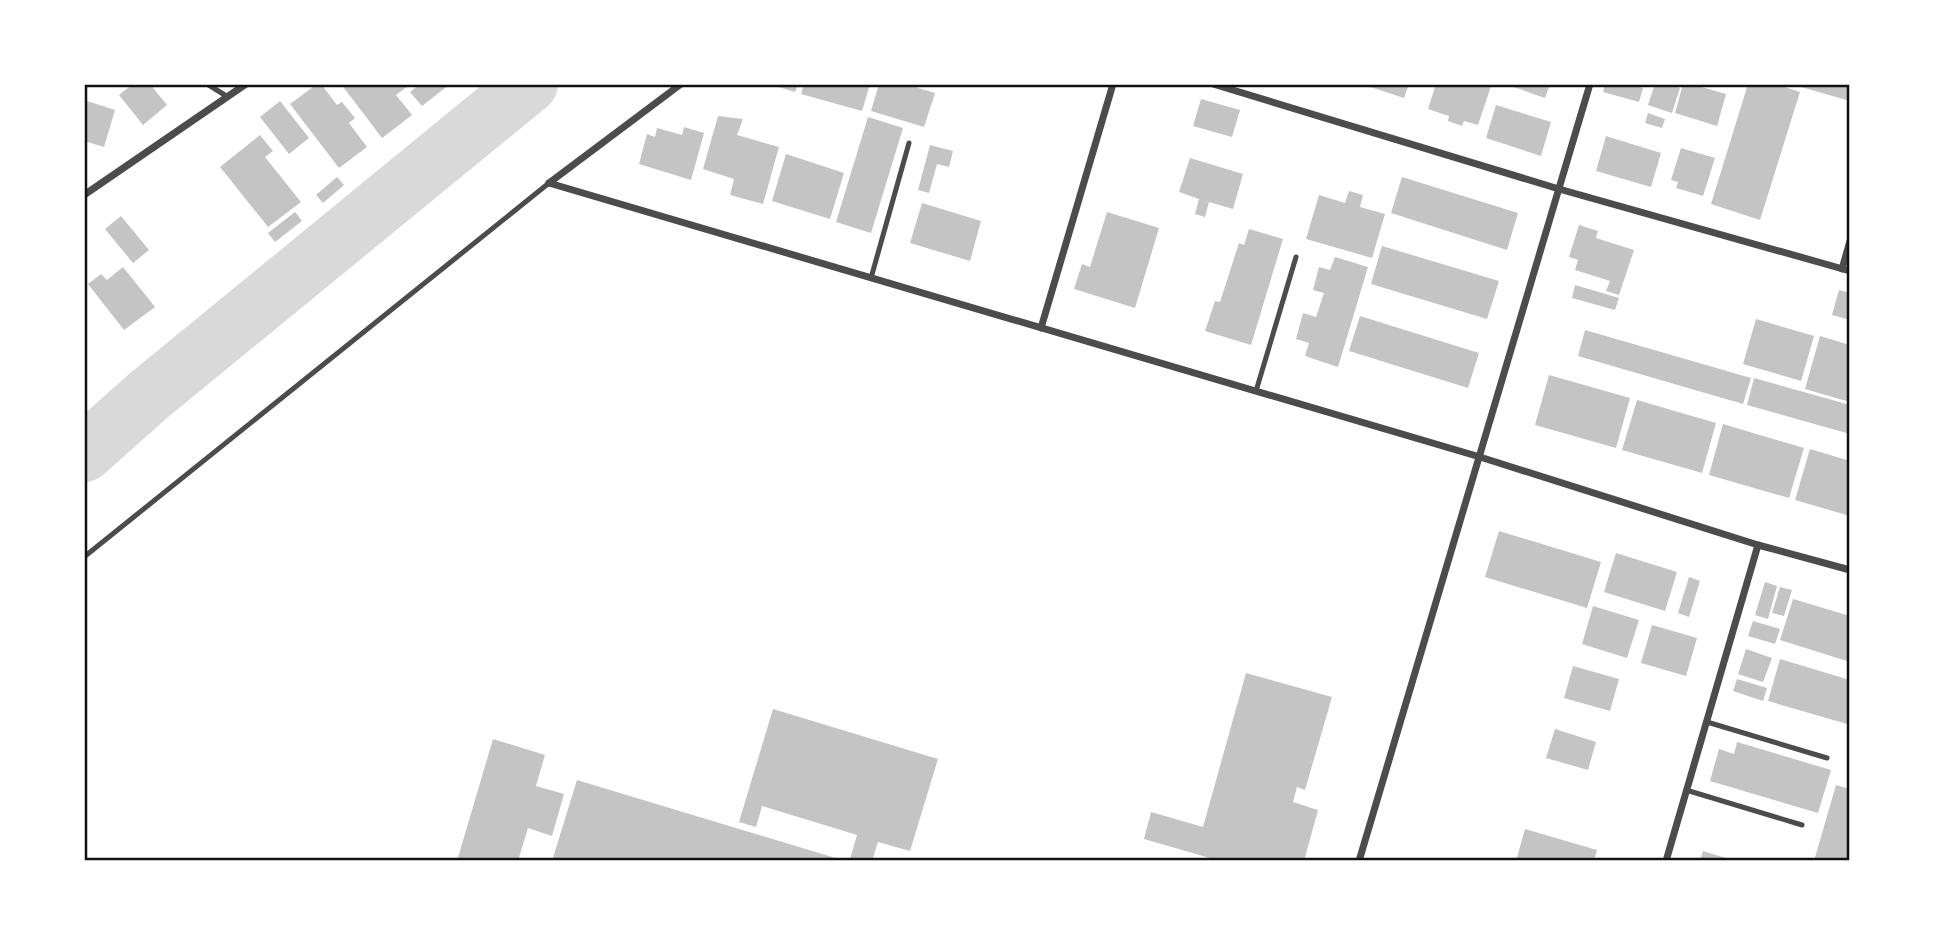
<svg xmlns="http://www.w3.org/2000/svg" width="1934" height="945" font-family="'DejaVu Sans',sans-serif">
<rect width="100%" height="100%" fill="#fff"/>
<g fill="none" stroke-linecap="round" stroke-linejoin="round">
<path stroke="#d9d9d9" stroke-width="58" d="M84,453L148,396L529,84"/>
</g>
<g fill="#c4c4c4">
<path d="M133,84H150L167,105L143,125L119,95Z"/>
<path d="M317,84H321L337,105L342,102L355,118L349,123L367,147L339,168L290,104Z"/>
<path d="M341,84H411L396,95L412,115L382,138Z"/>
<path d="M420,84H450L422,106L410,92Z"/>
<path d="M769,84H798L795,92Z"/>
<path d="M804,84H870L862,111L801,94Z"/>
<path d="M879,84H905L935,93L924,127L871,111Z"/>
<path d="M1361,84H1409L1404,98Z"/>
<path d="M1436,84L1491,86L1478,125L1464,121L1462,126L1448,121L1449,116L1428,109Z"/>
<path d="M1505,84H1550L1545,98Z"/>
<path d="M1605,84H1631L1643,88L1639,102L1603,92Z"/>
<path d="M1655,84H1668L1680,88L1672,113L1648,105Z"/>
<path d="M1683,84H1691L1726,94L1717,126L1675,113Z"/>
<path d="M1748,84H1776L1800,92L1760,220L1711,204Z"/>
<path d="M1795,84H1850V101L1794,85Z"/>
<path d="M1201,99L1240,110L1232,137L1193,126Z"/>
<path d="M84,100L115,110L104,147L84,141Z"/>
<path d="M280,101L309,138L289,154L260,117Z"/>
<path d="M1496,105L1551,122L1541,156L1486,138Z"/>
<path d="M1648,113L1665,119L1662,128L1645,123Z"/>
<path d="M718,116L743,119L737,135L779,147L763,204L730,195L734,179L703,169Z"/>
<path d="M868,117L903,128L871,233L836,222Z"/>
<path d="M684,127L704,133L691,180L639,164L647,134L655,137L657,128L682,135Z"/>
<path d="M260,135L273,151L265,157L301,202L268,227L220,167Z"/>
<path d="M1606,136L1661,153L1651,187L1596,171Z"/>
<path d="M930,145L953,151L949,167L937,164L929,193L918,190Z"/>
<path d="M1681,148L1715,158L1703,196L1676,188L1678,182L1671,180Z"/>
<path d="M786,154L844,173L830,219L772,201Z"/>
<path d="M1190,158L1243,174L1233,209L1209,202L1205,217L1195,214L1199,199L1179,192Z"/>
<path d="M337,177L344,185L323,203L316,195Z"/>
<path d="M1402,177L1518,213L1507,250L1391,213Z"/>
<path d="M1349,191L1363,195L1360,207L1385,214L1372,258L1306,239L1319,195L1345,203Z"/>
<path d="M922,203L981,221L970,261L910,243Z"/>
<path d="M295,212L302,221L275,242L268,233Z"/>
<path d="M1107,212L1159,228L1135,308L1074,289L1082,264L1090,267Z"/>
<path d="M121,216L149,250L133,263L105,229Z"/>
<path d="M1579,225L1598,231L1596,238L1634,250L1619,295L1606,291L1610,281L1575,270L1578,260L1569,257Z"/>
<path d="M1249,229L1283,239L1251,345L1205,331L1215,301L1220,302L1239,243L1244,245Z"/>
<path d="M1382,246L1499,281L1487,319L1371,284Z"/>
<path d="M1335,257L1368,267L1338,367L1305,356L1309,343L1296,339L1303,313L1316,317L1324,293L1313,290L1319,267L1330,270Z"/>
<path d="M123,267L155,307L124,330L88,284L101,274L107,280Z"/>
<path d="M1575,285L1619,298L1615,310L1572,298Z"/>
<path d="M1839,290L1850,293V320L1832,315Z"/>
<path d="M1360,316L1479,353L1468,388L1349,351Z"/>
<path d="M1756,319L1814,336L1801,381L1743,364Z"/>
<path d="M1585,330L1751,378L1743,404L1578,356Z"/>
<path d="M1820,336L1850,345V402L1805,389Z"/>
<path d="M1549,375L1630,398L1616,448L1535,425Z"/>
<path d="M1754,378L1850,405V434L1747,405Z"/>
<path d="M1637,400L1716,423L1702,473L1622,450Z"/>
<path d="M1723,424L1804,448L1789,498L1709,475Z"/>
<path d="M1810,449L1850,461V516L1795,500Z"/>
<path d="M1499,531L1601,562L1587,608L1485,577Z"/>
<path d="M1616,553L1677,572L1665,611L1604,592Z"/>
<path d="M1689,577L1700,581L1689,617L1678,613Z"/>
<path d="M1765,582L1777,586L1768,619L1755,615Z"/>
<path d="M1780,587L1792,590L1784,616L1772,613Z"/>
<path d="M1793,599L1850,616V662L1780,640Z"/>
<path d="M1593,606L1639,620L1627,658L1582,644Z"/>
<path d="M1753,621L1780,629L1775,644L1748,636Z"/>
<path d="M1652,625L1697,638L1686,676L1641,663Z"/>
<path d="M1746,649L1772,658L1763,682L1738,674Z"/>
<path d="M1780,659L1850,680V715L1847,724L1768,701Z"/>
<path d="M1573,666L1619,679L1610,711L1564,698Z"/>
<path d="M1246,673L1332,697L1305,790L1297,787L1293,802L1318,810L1304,861H1220L1144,839L1151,812L1203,827Z"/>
<path d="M1737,679L1767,688L1763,701L1733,691Z"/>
<path d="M773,709L938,759L910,851L878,842L872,861H856L850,859L857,835L762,806L756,827L739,822Z"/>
<path d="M1555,729L1596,742L1588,770L1546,758Z"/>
<path d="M493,739L545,755L536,786L564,794L552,836L528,828L518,861H457Z"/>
<path d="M1737,742L1831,770L1818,813L1710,781L1719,749L1734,754Z"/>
<path d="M577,780L842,860V861H552Z"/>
<path d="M1836,785L1850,789V861H1814Z"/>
<path d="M1525,829L1597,850L1594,861H1516Z"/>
<path d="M1703,851L1732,860V861H1700Z"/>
</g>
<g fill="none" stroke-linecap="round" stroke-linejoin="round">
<g stroke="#4c4c4c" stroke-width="5">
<path d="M207,84L228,97"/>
<path d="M871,278L909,143"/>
<path d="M1256,391L1296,257"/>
<path d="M84,557L549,183"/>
<path d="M1707,722L1827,758"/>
<path d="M1686,790L1802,825"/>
</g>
<g stroke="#4c4c4c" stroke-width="7">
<path d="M1213,84L1559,189L1850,271"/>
<path d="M549,183L1480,457L1758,545L1850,570"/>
<path d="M549,183L681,84"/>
<path d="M84,195L246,84"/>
<path d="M1842,269L1850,241"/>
<path d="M1041,328L1113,84"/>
<path d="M1359,861L1590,84"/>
<path d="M1666,861L1758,545"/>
</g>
</g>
<rect width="1934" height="945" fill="none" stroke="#ffffff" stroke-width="172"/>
<rect x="86" y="86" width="1762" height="773" fill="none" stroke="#111" stroke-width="2.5"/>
</svg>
